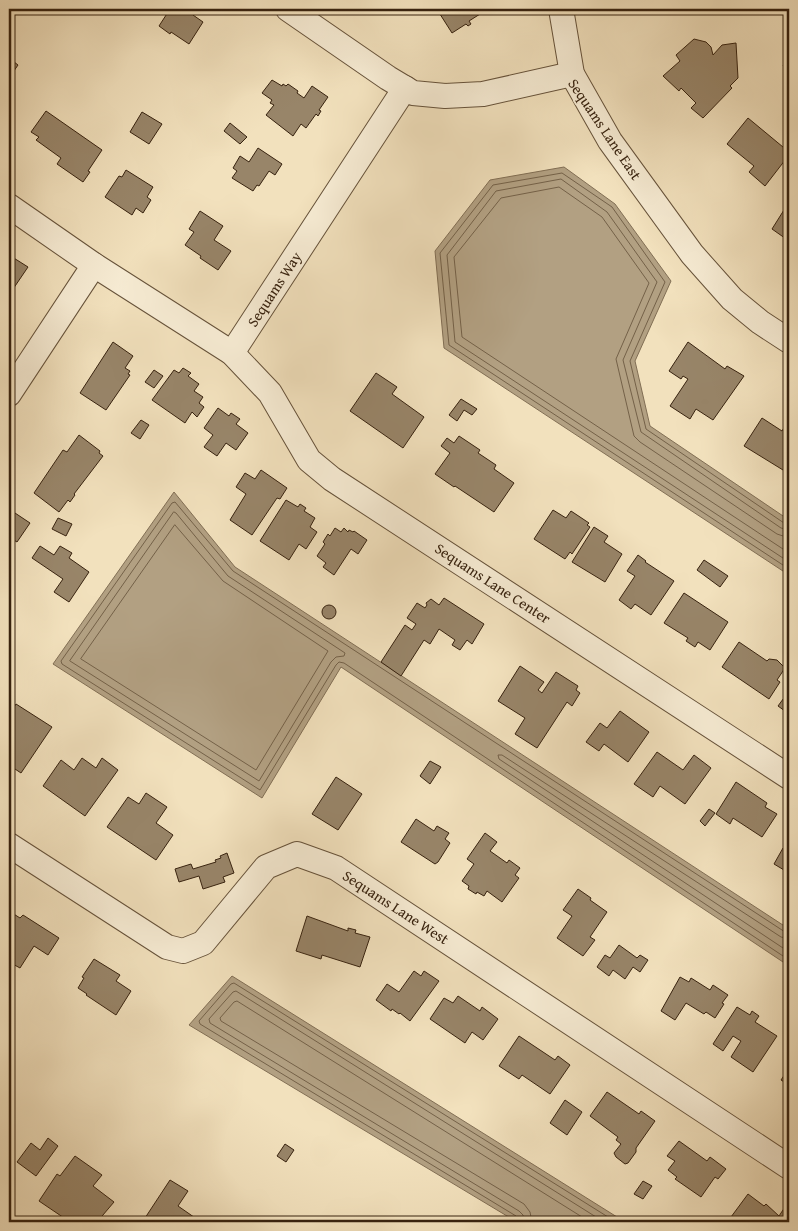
<svg xmlns="http://www.w3.org/2000/svg" width="798" height="1231" font-family="'Gentium Book Plus',serif">
<rect width="100%" height="100%" fill="#f2e1bd"/>
<filter id="stains"><feTurbulence type="fractalNoise" baseFrequency=".004" numOctaves="4"/><feColorMatrix values="0 0 0 0 .2 0 0 0 0 .09 0 0 0 0 .02 0 0 0 .5 -.17"/></filter>
<radialGradient id="worn" r=".72"><stop offset=".6" stop-color="#630" stop-opacity="0"/><stop offset="1" stop-color="#630" stop-opacity=".3"/></radialGradient>
<g fill="#b2a082" stroke="#816e54">
<path d="M564,167L615,204L671,281L635,361L650,426L789,520V575L444,348L435,251L490,180Z"/>
<path d="M174,492L235,567L789,929V966L341,667L262,798L53,664Z"/>
<path d="M232,976L625,1222H517L189,1025Z"/>
</g>
<g fill="none" stroke-linecap="round" stroke-linejoin="round">
<g stroke="#746148" stroke-width="1">
<path d="M174,512L176,513L228,576L345,653L344,656L336,657L331,662L259,781L70,661Z"/>
<path d="M789,524L784,523L646,429L630,361L665,282L612,207L562,173L493,185L440,253L449,345L789,569"/>
<path d="M175,525L223,581L328,651L256,770L81,659Z"/>
<path d="M789,530L781,528L641,432L623,360L657,282L607,212L561,179L496,191L447,255L455,342L789,562"/>
<path d="M789,538L777,534L640,442L634,436L616,359L649,283L602,217L559,187L501,198L454,257L462,337L789,553"/>
<path d="M789,933L785,932L233,571L175,502L172,503L61,661L62,664L260,790L336,665L339,662L344,663L789,960"/>
<path d="M789,939L781,937L502,755H498L499,759L789,952"/>
<path d="M518,1222L516,1216L200,1024L199,1021L231,984L234,983L616,1222"/>
<path d="M525,1222L523,1215L519,1211L210,1023L209,1019L233,992L236,991L604,1222"/>
<path d="M532,1222L530,1212L524,1204L221,1021L220,1018L234,1002L237,1001L590,1222"/>
</g>
</g>
<g fill="#988569" stroke="#37220f">
<path d="M170,9H193L196,11L193,15L203,22L189,44L171,32L170,34L159,26Z"/>
<path d="M442,9H488L469,21L471,24L468,26L466,24L452,33L438,11Z"/>
<path d="M694,39L706,42L711,47L713,55L722,45L736,43L738,78L730,86L732,88L703,118L691,108L696,103L681,88L679,91L663,76L680,61L676,55Z"/>
<path d="M789,57V70L783,66Z"/>
<path d="M9,58L18,65L9,78Z"/>
<path d="M272,80L282,86L283,84L286,86L288,84L298,91L297,93L304,98L312,86L328,97L319,110L321,111L318,116L316,114L306,128L301,124L293,136L266,115L274,105L270,103L272,100L262,93Z"/>
<path d="M46,111L102,150L88,171L90,172L83,182L57,164L61,158L36,140L39,137L31,132Z"/>
<path d="M142,112L162,124L149,144L130,132Z"/>
<path d="M748,118L789,152V155L765,186L749,172L754,166L727,144Z"/>
<path d="M230,123L247,137L240,144L224,131Z"/>
<path d="M258,148L282,164L275,175L269,171L259,186L257,185L253,191L232,178L237,171L233,168L240,156L249,162Z"/>
<path d="M126,170L153,187L147,197L151,200L143,213L136,208L132,215L105,197L119,176L122,177Z"/>
<path d="M789,202V241L772,229Z"/>
<path d="M200,211L223,226L214,240L231,251L218,270L200,258L201,256L185,245L194,232L189,229Z"/>
<path d="M9,255L28,267L9,295Z"/>
<path d="M113,342L133,356L125,368L130,371L128,374L130,375L106,410L80,393Z"/>
<path d="M688,342L725,369L727,366L744,376L713,420L696,409L690,419L670,406L688,379L683,376L681,379L669,371Z"/>
<path d="M183,368L191,373L188,376L199,384L194,391L203,397L199,403L204,407L197,417L192,412L185,423L152,400L174,370L179,373Z"/>
<path d="M154,370L163,376L154,388L145,382Z"/>
<path d="M376,373L397,387L392,394L424,417L403,448L350,411Z"/>
<path d="M461,399L477,409L472,415L464,410L457,421L449,415Z"/>
<path d="M218,408L229,416L231,413L240,419L236,424L248,433L236,450L226,443L217,456L204,447L213,435L204,428Z"/>
<path d="M762,418L782,431L789,419V460L783,470L744,446Z"/>
<path d="M141,420L149,425L140,439L131,433Z"/>
<path d="M79,435L100,451L99,453L103,456L74,494L75,495L70,502L68,500L59,512L34,493L63,450L67,452Z"/>
<path d="M459,436L480,450L478,453L496,465L494,469L514,483L494,512L455,486L454,487L435,474L450,453L441,446L447,438L454,443Z"/>
<path d="M261,470L287,488L280,499L277,498L252,535L230,520L246,494L236,487L245,473L255,479Z"/>
<path d="M286,500L298,507L300,504L306,508L304,511L315,518L310,527L317,532L306,549L299,544L289,560L260,541Z"/>
<path d="M553,510L566,518L571,511L589,523L587,525L590,527L572,554L570,552L565,559L534,539Z"/>
<path d="M12,511L30,523L17,542L9,537V515Z"/>
<path d="M58,518L72,524L66,536L52,529Z"/>
<path d="M594,527L608,536L604,542L622,554L605,582L572,562Z"/>
<path d="M335,528L341,532L344,528L348,532L349,530L353,532L354,531L367,540L358,554L351,549L334,575L323,567L326,563L317,556L325,544L323,542L328,534L330,536Z"/>
<path d="M40,546L54,555L60,546L72,553L69,558L89,572L69,602L54,592L63,579L32,558Z"/>
<path d="M638,555L646,561L645,562L674,581L651,615L635,604L631,609L619,600L635,576L627,571Z"/>
<path d="M704,560L728,576L720,587L697,570Z"/>
<path d="M684,593L728,622L710,650L698,642L695,647L686,641L688,638L664,623Z"/>
<path d="M444,598L484,624L472,644L467,640L460,650L452,645L455,640L439,629L430,644L424,640L401,676L381,662L405,625L412,630L416,624L407,618L417,603L425,608L427,605L426,603L431,599L439,605Z"/>
<circle cx="329" cy="612" r="7"/>
<path d="M739,642L767,661L769,659L777,660L785,668L777,680L780,682L769,699L722,667Z"/>
<path d="M520,666L544,682L538,690L542,693L556,672L578,686L576,690L580,693L572,706L567,702L537,748L515,734L525,718L498,701Z"/>
<path d="M789,691V714L778,706Z"/>
<path d="M16,704L52,727L21,773L9,765V744L11,740L9,739V715Z"/>
<path d="M620,711L649,732L628,762L604,744L599,751L586,742L600,723L607,728Z"/>
<path d="M657,752L683,770L694,755L711,768L685,804L660,786L653,797L634,784Z"/>
<path d="M82,758L96,768L102,758L118,770L85,816L43,786L61,760L74,770Z"/>
<path d="M430,761L441,767L430,784L420,776Z"/>
<path d="M336,777L362,794L338,830L312,814Z"/>
<path d="M736,782L767,803L765,807L777,814L762,837L733,818L730,824L716,814Z"/>
<path d="M146,793L167,807L156,823L173,835L156,860L107,827L128,797L139,804Z"/>
<path d="M709,809L715,813L705,826L700,821Z"/>
<path d="M416,819L434,831L437,826L449,833L445,839L450,843L438,862L435,864L401,842Z"/>
<path d="M485,833L497,842L490,851L507,863L509,860L520,868L515,875L519,878L502,902L487,891L484,896L477,892L476,894L468,889L469,886L462,881L474,864L467,859Z"/>
<path d="M789,845V873L774,864L783,848L786,850Z"/>
<path d="M227,853L234,873L223,877L225,882L203,889L199,876L179,882L175,869L191,864L193,869L216,862L215,860L221,858L220,856Z"/>
<path d="M578,889L591,898L590,900L607,912L590,937L595,940L583,956L557,938L572,916L563,910Z"/>
<path d="M9,911L20,918L23,915L59,938L48,955L34,946L20,968L9,962Z"/>
<path d="M307,916L348,931V928L356,930L355,933L370,937L360,967L322,955L321,959L296,951Z"/>
<path d="M619,945L637,958L640,955L648,960L640,972L633,967L625,979L613,970L609,976L597,967L605,955L610,958Z"/>
<path d="M94,959L120,975L116,981L131,991L116,1015L86,995L87,994L78,988L84,978L82,977Z"/>
<path d="M414,971L421,976L424,971L439,981L410,1021L400,1013L399,1014L392,1009L391,1011L376,1000L387,984L399,992Z"/>
<path d="M680,977L689,982L691,978L710,990L713,985L728,995L722,1003L724,1004L715,1018L706,1012L704,1014L686,1003L675,1020L661,1011Z"/>
<path d="M458,996L480,1011L482,1007L498,1019L483,1040L472,1032L465,1043L430,1019L444,998L453,1003Z"/>
<path d="M737,1007L750,1015L752,1011L759,1016L755,1022L777,1036L753,1072L731,1057L741,1041L733,1036L723,1051L713,1044Z"/>
<path d="M519,1036L555,1060L558,1056L570,1065L550,1094L522,1075L519,1079L499,1066Z"/>
<path d="M789,1068V1085L781,1080Z"/>
<path d="M607,1092L639,1114L641,1111L655,1121L636,1148V1152L628,1163L625,1164L616,1157L614,1153L621,1144L616,1140L618,1137L590,1116Z"/>
<path d="M565,1100L582,1112L567,1135L550,1123Z"/>
<path d="M48,1138L58,1146L36,1176L17,1162L31,1143L40,1150Z"/>
<path d="M679,1141L707,1161L710,1157L726,1169L718,1179L715,1177L701,1197L675,1179L677,1177L668,1170L675,1161L667,1156Z"/>
<path d="M285,1144L294,1150L286,1162L277,1156Z"/>
<path d="M75,1156L102,1175L93,1186L114,1202L97,1222H70L39,1201L57,1174L60,1176Z"/>
<path d="M170,1180L188,1191L178,1206L201,1222H152L145,1218Z"/>
<path d="M643,1181L652,1186L643,1199L634,1194Z"/>
<path d="M748,1194L764,1206L766,1204L779,1216L785,1207L789,1210V1222H752L746,1218L743,1222H739L731,1217Z"/>
</g>
<g fill="none" stroke-linecap="round" stroke-linejoin="round">
<g stroke="#66523a" stroke-width="26">
<g id="minor">
<path d="M288,9L388,78L413,93L445,96L483,94L572,74"/>
<path d="M561,9L572,74L610,141L692,254L732,299L760,322L789,341"/>
<path d="M9,206L94,265L232,353L270,393L309,460L332,479L789,777"/>
<path d="M232,353L405,88"/>
<path d="M9,394L94,265"/>
<path d="M9,845L167,947L183,951L203,943L266,867L297,854L336,868L789,1167"/>
</g>
</g>
<use href="#minor" stroke="#f7ecd4" stroke-width="24"/>
</g>
<g text-anchor="middle" dominant-baseline="central" stroke-width="4" stroke-linejoin="round" paint-order="stroke">
<g font-size="15" fill="#37220f" stroke="#f7ecd4">
<text transform="translate(605 129) rotate(56)">Sequams Lane East</text>
<text transform="translate(274 289) rotate(-57)">Sequams Way</text>
<text transform="translate(493 583) rotate(33)">Sequams Lane Center</text>
<text transform="translate(396 907) rotate(33)">Sequams Lane West</text>
</g>
</g>
<rect width="798" height="1231" fill="none" stroke="#f2e1bd" stroke-width="30"/>
<rect x="10" y="10" width="778" height="1211" fill="none" stroke="#37220f" stroke-width="2.5"/>
<rect x="15" y="15" width="768" height="1201" fill="none" stroke="#37220f"/>
<rect width="100%" height="100%" filter="url(#stains)"/>
<rect width="100%" height="100%" fill="url(#worn)"/>
</svg>
